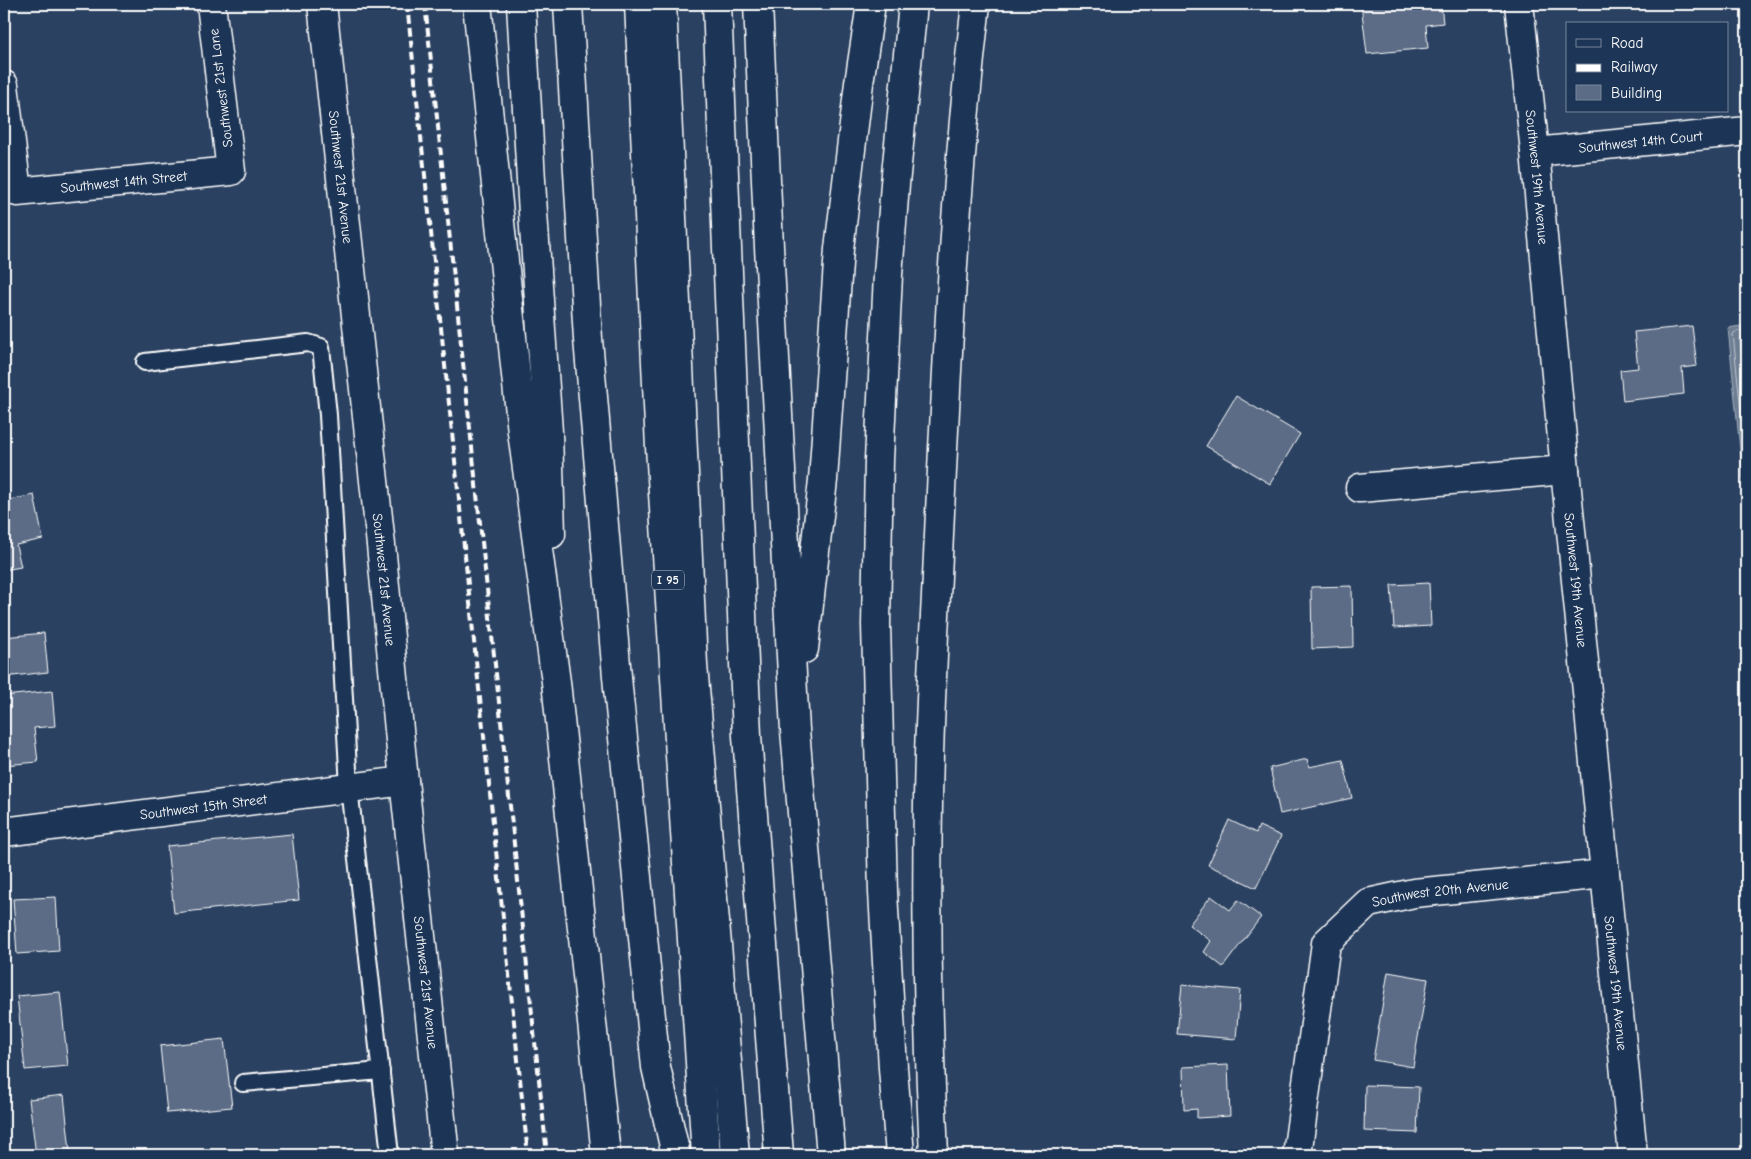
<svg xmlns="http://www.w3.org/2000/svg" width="1751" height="1159" font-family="'Comic Neue',sans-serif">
<rect width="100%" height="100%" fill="#2a4161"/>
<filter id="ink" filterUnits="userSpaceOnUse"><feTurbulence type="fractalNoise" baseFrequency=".02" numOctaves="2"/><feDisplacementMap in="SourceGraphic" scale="10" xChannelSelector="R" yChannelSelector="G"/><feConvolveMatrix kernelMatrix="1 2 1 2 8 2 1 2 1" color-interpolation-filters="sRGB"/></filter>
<g filter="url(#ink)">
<path fill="#6d7d92" stroke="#a7b1be" d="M1747,325V521L1728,328Z"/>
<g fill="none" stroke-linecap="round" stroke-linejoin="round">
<g stroke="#c5cbd3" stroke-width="1">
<path d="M1747,330L1735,332L1733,334L1747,471"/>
<path d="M1747,336L1742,337L1740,340L1747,409"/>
</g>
</g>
<g fill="#5b6c86" stroke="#fff">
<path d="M1361,4H1441L1443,23L1426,25L1428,48L1367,54Z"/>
<path d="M1692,326L1697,366L1682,368L1684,394L1623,401L1620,370L1638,368L1634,332Z"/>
<path d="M1236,396L1300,434L1270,484L1206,446Z"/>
<path d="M34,495L43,539L16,545L21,567L4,570V501Z"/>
<path d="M1429,583L1431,626L1394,628L1391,585Z"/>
<path d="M1352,586L1353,647L1312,649L1311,587Z"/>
<path d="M44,633L48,672L4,677V637Z"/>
<path d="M52,691L55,726L34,728L38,762L4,765V696Z"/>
<path d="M1307,759L1309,767L1343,760L1352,798L1280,814L1270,768Z"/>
<path d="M1229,820L1256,833L1259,826L1281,836L1256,888L1208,865Z"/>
<path d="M292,834L299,900L174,913L167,846Z"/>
<path d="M1211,896L1230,910L1238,900L1261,917L1223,967L1204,952L1211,941L1189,925Z"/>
<path d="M56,897L59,951L17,954L13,899Z"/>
<path d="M1388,972L1428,979L1413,1067L1373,1060Z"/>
<path d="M1182,985L1240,990L1236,1039L1177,1034Z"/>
<path d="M60,992L68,1066L25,1070L17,996Z"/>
<path d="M224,1039L232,1107L167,1113L160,1046Z"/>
<path d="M1228,1065L1230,1116L1197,1118V1109L1184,1110L1183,1067Z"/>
<path d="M1365,1085L1419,1087L1417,1133L1364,1131Z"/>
<path d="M64,1095L70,1151L36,1155L29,1099Z"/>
</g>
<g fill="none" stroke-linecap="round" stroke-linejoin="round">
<g stroke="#fff" stroke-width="20">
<g id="service">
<path d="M145,362L308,343L321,347L328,415L349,787L390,1155"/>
<path d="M243,1083L381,1071"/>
</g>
</g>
<g stroke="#fff" stroke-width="31">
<g id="minor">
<path id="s1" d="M322,4L381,545L404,781L445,1155"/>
<path id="s2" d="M1519,4L1535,152L1565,470L1633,1155"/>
<path id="s3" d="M4,85L17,192L231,171L211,4"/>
<path id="s4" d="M1535,152L1747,131"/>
<path d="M1360,488L1565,470"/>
<path id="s5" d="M4,832L404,781"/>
<path id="s6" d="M1297,1155L1326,943L1368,903L1414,893L1605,874"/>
</g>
</g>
<g stroke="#fff" stroke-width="31">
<g id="motorway">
<path d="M477,4L522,432L556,682L606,1155"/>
<path d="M521,4L532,198L548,432L551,534"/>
<path d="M568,4L588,339L618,688L656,1067L676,1155"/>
<path d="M639,4L660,447L706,1155"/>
<path d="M662,4L693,665L735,1155"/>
<path d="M717,4L747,736L779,1155"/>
<path d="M758,4L769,247L795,730L831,1155"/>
<path d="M804,649L823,480L839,249L859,83L871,4"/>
<path d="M900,1155L893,1068L883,892L876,625L879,460L888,275L895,184L913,4"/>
<path d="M934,1155C928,1038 926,920 928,802C929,705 936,609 940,512C948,343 956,172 976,4"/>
</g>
</g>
<use href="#service" stroke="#1d3557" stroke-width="16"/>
<use href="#minor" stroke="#1d3557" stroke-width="28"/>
<use href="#motorway" stroke="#1d3557" stroke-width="28"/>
<g stroke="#fff" stroke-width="4" stroke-dasharray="8 4" stroke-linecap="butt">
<path d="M407,4L528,1155"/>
<path d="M425,4L547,1155"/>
</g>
</g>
</g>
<g text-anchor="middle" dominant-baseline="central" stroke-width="4" stroke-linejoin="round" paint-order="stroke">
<rect fill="#1d3557" stroke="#bbc2cd" stroke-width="1" x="652" y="570.5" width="32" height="19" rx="4"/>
<g font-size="12" font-weight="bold" fill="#fff">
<text x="668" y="580">I 95</text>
</g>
<g font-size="14" fill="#fff" stroke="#1d3557">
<text transform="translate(221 88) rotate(-97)">Southwest 21st Lane</text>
<text stroke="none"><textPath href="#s4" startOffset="106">Southwest 14th Court</textPath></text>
<text stroke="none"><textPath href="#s2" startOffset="174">Southwest 19th Avenue</textPath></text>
<text stroke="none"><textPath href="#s1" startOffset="174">Southwest 21st Avenue</textPath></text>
<text stroke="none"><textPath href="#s3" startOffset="215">Southwest 14th Street</textPath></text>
<text stroke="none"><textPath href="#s1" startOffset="579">Southwest 21st Avenue</textPath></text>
<text stroke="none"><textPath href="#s2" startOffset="579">Southwest 19th Avenue</textPath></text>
<text stroke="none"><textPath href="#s5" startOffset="201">Southwest 15th Street</textPath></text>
<text stroke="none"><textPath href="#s6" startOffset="345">Southwest 20th Avenue</textPath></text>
<text stroke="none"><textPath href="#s1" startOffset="984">Southwest 21st Avenue</textPath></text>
<text stroke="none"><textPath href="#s2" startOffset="984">Southwest 19th Avenue</textPath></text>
</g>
</g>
<rect width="1751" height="1159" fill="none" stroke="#1d3557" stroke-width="20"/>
<rect x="10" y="10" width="1731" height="1139" fill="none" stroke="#fff" stroke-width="2" filter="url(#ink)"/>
<rect x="1566" y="22" width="162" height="90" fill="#1d3557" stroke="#77869a"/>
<rect x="1576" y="39" width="25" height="8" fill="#1d3557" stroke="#77869a"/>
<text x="1611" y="48" font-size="15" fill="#ffffff">Road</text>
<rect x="1576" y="64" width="25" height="8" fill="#ffffff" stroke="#77869a"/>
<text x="1611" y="72" font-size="15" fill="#ffffff">Railway</text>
<rect x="1576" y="85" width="25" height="15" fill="#5b6c86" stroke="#77869a"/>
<text x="1611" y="98" font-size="15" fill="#ffffff">Building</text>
</svg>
